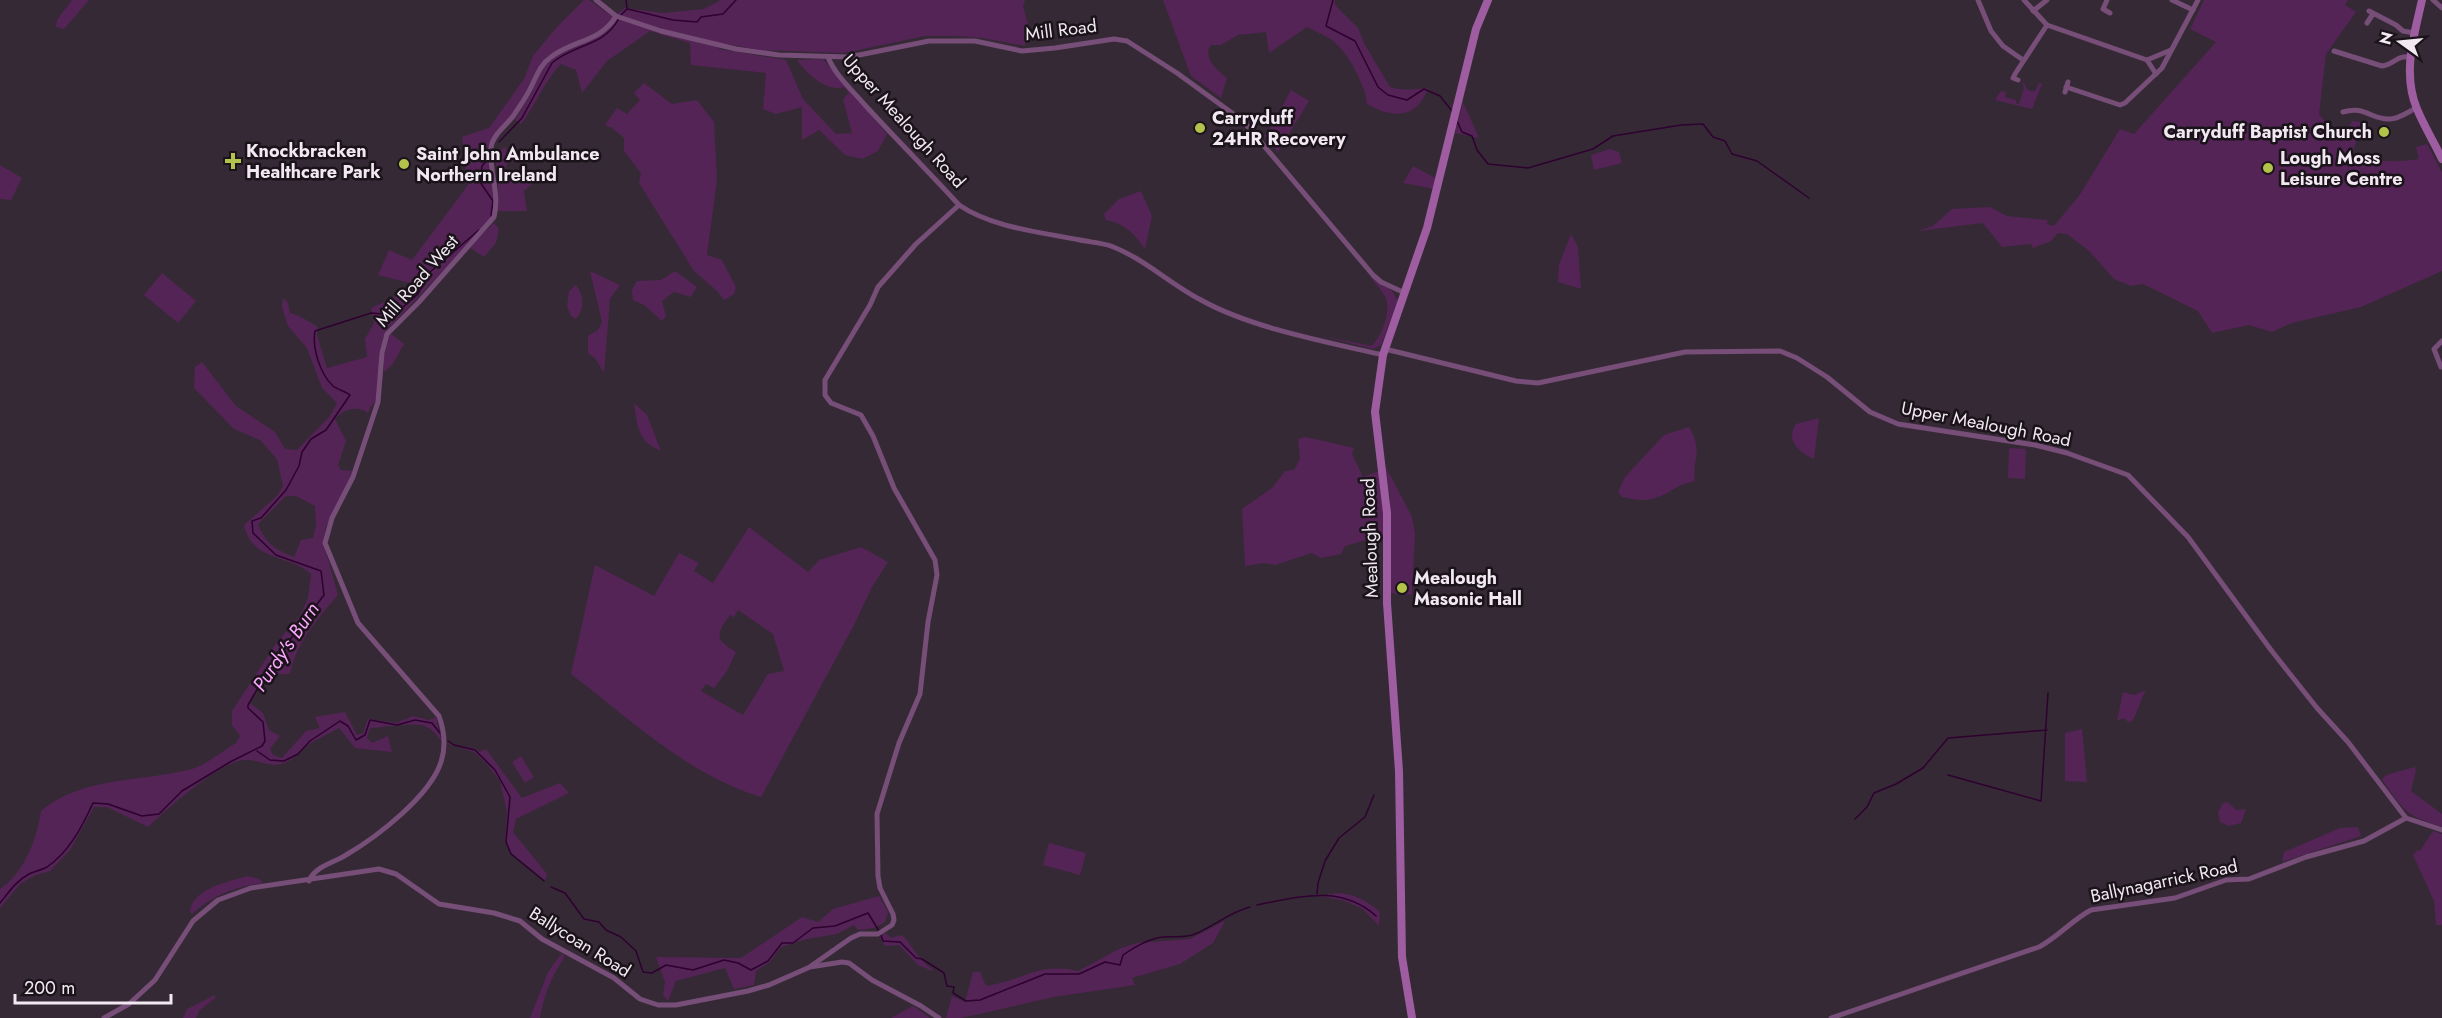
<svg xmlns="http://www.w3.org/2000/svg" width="2442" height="1018" font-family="Jost,sans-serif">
<rect width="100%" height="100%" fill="#362936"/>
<g fill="#532455" fill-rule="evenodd">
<path d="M72,0H89L64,29L56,27L57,20Z"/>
<path d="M584,0H589L613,17L625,8L663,13L704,9L721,0H1025L1023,6L1031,36L1025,39V46L983,38L954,36H925L844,53L759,50L716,42L719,49L786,60L803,99L836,134L852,133L843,99L849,93L844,87C827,93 806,73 797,60L823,59L887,134L878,151L862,159L845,155L819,130L802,140V107L776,114L763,109L766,73L691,65L690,43L650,31L607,61L582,93L576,70L561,64C544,81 536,105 521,124L515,120L531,93L545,64L552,58L548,56L516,112L490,147L496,191L493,218L385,332L380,351L377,400L371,406L368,413C358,405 343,409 335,419L346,441L338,465L341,470L353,471L326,527L323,542L338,595C318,618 297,642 290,673C284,676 277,673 271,675C261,679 255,695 250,703L263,713L269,730L280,736L270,749L273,755L282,758L306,731L320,728L315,717L345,712L357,735L363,733L368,719L396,723L413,716L429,720L436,717L441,740C437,736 432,729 427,727C416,721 384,728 370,728L367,738L372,743L388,736L392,752L355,748L339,728C330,733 320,738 311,743C300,750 296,760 281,764C267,767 257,759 245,760C221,760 166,810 148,827L107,807H94L70,850L50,871L35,875L20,884L0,908V889C24,873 37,839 41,811C81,777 138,782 188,770C204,767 222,751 236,743L240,736L232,725V711L277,642L300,616L308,598L311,574C288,553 253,563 244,525L277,496L283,486L277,459L260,440L234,429L194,388L195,367L202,362L236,406L275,432L285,449L297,450L330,416L337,403L322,388L307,348L288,326L282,307L283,298L288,303L290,313L299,316L317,326V335L327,368L367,357L365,339L374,323L371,308L393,298L410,283L378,275L389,250L412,260L468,185L462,137L489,128L524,79L533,56L557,27ZM286,496H296L315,506L316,526L313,538L301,540L294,557C276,550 265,543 258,524Z"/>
<path d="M1163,0H1335V5L1358,28L1364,43L1390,87C1402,91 1415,89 1428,88C1417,119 1393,119 1367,104C1366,86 1347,51 1332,40C1324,35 1315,31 1307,27L1269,53L1266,32L1238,35L1221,45H1211C1202,58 1217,70 1227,78L1221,98L1191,76Z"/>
<path d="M2204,0H2348L2345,5L2356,12L2326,54L2319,114L2341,142L2352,121L2361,122L2352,156C2376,161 2395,163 2419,159L2416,147L2427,144L2442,173V271L2361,307L2292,323L2272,332L2249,325L2212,333L2198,311L2143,284L2131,286L2114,279L2089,251L2067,234L2058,233L2051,241L2033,248L2031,244L2002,247L1983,223L1918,231L1933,226L1952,209L1990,207L2007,216L2048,220L2047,224L2054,226L2079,196L2120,129L2134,134L2216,42L2190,29Z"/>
<path d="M2022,81C2026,84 2025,93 2035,91L2039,83L2042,84L2032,109L1995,100L2001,91L2006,92L2005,97L2016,100V103L2019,104L2024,88Z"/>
<path d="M644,83L672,104L697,100L714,122L717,180L707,255L722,260L736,287L734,294L724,300L718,292L694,271L639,183L641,173L624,151V138L612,128L605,125L617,108L627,114L640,100L634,93Z"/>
<path d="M1291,90L1309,101L1278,152L1264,136C1278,120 1281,108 1291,90Z"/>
<path d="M1463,102L1479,138L1455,133Z"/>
<path d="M506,147L507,163L505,170L498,174L494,152Z"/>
<path d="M1610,149L1619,152L1622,163L1594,170L1591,155Z"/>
<path d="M0,165L22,178L11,200L0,199Z"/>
<path d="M1413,166L1437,179L1434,189L1403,183Z"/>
<path d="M512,172L524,175L533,183L524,191L527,211H498V179L505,178Z"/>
<path d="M1141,191L1152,216L1145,249C1134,233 1125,224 1106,220L1104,214L1119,199Z"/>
<path d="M494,223L499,229L496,243L484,257L469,247Z"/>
<path d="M1571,234L1578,247L1581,289L1558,282L1559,265Z"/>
<path d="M590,271L620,285L610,299L604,373L595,358L588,353V336L598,330L602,322Z"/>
<path d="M675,271L697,287L691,297L674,292L662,301L666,316L662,321L644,305L633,300L632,290L637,281L661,280Z"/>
<path d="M162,273L196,301L178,323L144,295Z"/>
<path d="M1370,276L1392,291L1398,301L1381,345L1373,349L1322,336L1372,346C1382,335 1392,311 1385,296C1381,289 1374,283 1370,276Z"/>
<path d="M576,285C584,296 585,308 576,319L571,316L567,307L569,291Z"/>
<path d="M390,333L404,344L392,365L384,372V357Z"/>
<path d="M634,403L647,415L661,451C637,440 638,428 634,403Z"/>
<path d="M1819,418L1814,459C1799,452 1785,441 1796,424Z"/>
<path d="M1689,427C1704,453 1692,456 1695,481C1678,483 1670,494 1655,498C1644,502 1633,499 1622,497L1618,492L1625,477L1664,435Z"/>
<path d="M1306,437L1354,448L1352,454L1363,477L1379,471L1383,494L1384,535L1345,546L1341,554L1321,558L1312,553L1275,565L1264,563L1245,566L1242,509L1272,488L1285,471L1294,470L1300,459L1298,439Z"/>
<path d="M2009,448L2026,449L2025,479L2008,478Z"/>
<path d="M1386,467L1412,517L1415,534L1412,595L1389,593L1390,498Z"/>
<path d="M749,527L808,572L819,560L861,547L888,562L872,587L854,625L761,797C688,775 630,719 571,674L595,565L654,596L679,553L699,563L694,571L713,583ZM738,610L773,634L784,671L768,674L743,715L701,691L706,684L714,688L727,671L736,652C714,639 716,635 730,615L734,617Z"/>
<path d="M2146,690C2139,701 2139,713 2130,723L2123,718L2117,721L2123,692L2134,695Z"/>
<path d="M2082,729L2087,782L2065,781V733Z"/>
<path d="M447,743L476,749L479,752L486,749L522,798L560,783L569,793L516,819L513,832L547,874L545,880L509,851L505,842L507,812L500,781L487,764L474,752Z"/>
<path d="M521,756L534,777L525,783L512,762Z"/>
<path d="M2415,767L2416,770L2411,791L2442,814V827C2404,815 2405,811 2382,780L2386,775Z"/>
<path d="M2224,802L2229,803L2236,810L2246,809L2241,823L2229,826L2220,822L2218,812Z"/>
<path d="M2358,827L2361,836L2282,862L2284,852L2340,828Z"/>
<path d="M2433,831L2442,834V925H2436L2434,901L2413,855L2417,850L2420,851Z"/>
<path d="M1049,843L1086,853L1080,875L1043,865Z"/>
<path d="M247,876L259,879L263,883C235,887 213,895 192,914L190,911C193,888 228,882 247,876Z"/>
<path d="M1337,893C1355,894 1366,900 1380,912L1379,926L1363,909L1342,900L1319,896Z"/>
<path d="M879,896L888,912L885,922L874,928L858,930L854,925L837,934L807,939L781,947L770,962L756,971L754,985L734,989L725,968L676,981L668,1001L663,995L665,982L656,957L741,958L802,917L818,922L833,909Z"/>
<path d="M1225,921L1213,943L1180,964L1132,978L1135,985L1054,997L961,1018H946L952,996L965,1002L973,972H980L986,986C1023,981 1037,962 1078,971L1121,948L1137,943L1190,939Z"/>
<path d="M886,933L891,938L902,935C913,946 919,961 932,969V971L918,965L899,945L885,946L880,937Z"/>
<path d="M561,954L565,956C552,976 544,994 540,1018H530L548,972Z"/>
<path d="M215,995V998L199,1011L196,1018H183L187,1009Z"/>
<path d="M913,1006L930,1018H891Z"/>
</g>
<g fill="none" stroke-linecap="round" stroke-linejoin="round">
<g stroke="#2e0130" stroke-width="1.5">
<path d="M626,0L627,8"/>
<path d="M1333,0L1326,26L1355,41L1378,87L1388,95L1407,100L1424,89L1440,96L1452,111"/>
<path d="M620,16L627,9L632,10L673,20L697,22L701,17L723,14L736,0"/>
<path d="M1457,121L1462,132L1472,136L1477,150L1488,164L1528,168L1593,149L1613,136L1681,125L1703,124L1713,137L1725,141L1732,154L1757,161L1809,198"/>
<path d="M499,142L522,118L552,63C573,44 603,47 618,20"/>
<path d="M486,161L482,166L480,182L493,201L491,216"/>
<path d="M448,741L454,745L475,750L495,770L510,797L506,842L511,854L544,881"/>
<path d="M257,751L270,760L284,761L298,754L310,741L340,721L348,726L356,740L365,735L370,720L397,725L415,720L432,723L440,733"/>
<path d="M1948,775L2041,801L2048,693"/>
<path d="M1855,819L1867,807L1874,793L1896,784L1923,768L1948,738L2047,730"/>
<path d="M551,887L565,893L584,919L599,922L606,930L621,937L636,951L643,972L652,973L666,965L693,970L724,960L738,963L751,970L768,961L782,943H793L813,928L835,926L868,913L879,931"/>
<path d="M1317,894L1318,883L1325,861L1339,838L1365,817L1374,795"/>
<path d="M0,903C9,892 16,881 29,874C35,871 42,870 47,867C69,852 82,827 93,803L108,804L142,816L159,814L182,791L230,762L262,746L265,741L263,722L248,708V705L273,662L324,595L321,571L276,555L253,533L252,521L261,518L286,490L299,466L302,452L311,439L326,430L350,395C345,391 338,390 333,386C320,374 312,348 315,331L371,313L394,315L418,294L430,272L479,230"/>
<path d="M1257,905C1299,897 1340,884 1376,916"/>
<path d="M881,935L883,941L900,942L916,958L922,959L944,973L947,986L954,987L953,993L966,1001L980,1000L1045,974H1079L1105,962L1120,965L1123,955C1133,948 1145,941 1157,938C1169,935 1184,939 1195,934C1214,926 1230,912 1250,907"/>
</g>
<g stroke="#764e77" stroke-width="5">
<path d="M596,0L616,16L661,31L736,49L779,55L849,57L929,41H975L1022,51L1055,48L1114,39L1127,41L1177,73L1243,121L1373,275L1381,282L1405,293"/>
<path d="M1978,0L1991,31L2003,46L2023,60"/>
<path d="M2024,0L2047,25L2147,60L2156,74"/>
<path d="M2107,0L2103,9L2110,13"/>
<path d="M2172,0L2193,10"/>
<path d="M2433,0L2442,8"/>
<path d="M2033,11L2047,0"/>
<path d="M2369,11L2396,25L2403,31L2415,33"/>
<path d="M2367,23L2373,14"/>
<path d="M2334,51L2382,66C2393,65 2397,55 2410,57"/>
<path d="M828,57C835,75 852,90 864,104C895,138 928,171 959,205C993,228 1041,232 1080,240C1090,242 1102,243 1111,246C1145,259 1170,284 1201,300C1251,328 1327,342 1383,355"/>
<path d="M2147,60L2171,50"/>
<path d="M2018,80L2013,78L2015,74L2047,25"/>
<path d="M2066,87L2120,105L2125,103L2162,68L2198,0"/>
<path d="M2065,92L2068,82"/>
<path d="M2343,112C2365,105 2371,120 2390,119C2399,119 2408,112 2416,108"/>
<path d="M1385,349L1516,381L1538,383L1685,352L1780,351L1797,358L1827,377L1870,412L1898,424L2035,445L2067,453L2128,475L2188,537L2271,650L2317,708L2348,742L2406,818L2442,830"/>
<path d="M2441,367L2434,349L2442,341"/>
<path d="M309,881C315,866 334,863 346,855C377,837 430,796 441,762C446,747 444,730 439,716L358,623L325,543L332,518L353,477L378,402L382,353L387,334L419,302L494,217C500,193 489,172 491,148C492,135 507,125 514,115C519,107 525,99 529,91C536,79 539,65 551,57C573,40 601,42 616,16"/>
<path d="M811,966L851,938L860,934H878L892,925L894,920L893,914L880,888L878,876L877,814L899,743L920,694L928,622L937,575L935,560L894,488L873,436L861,415L831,403L825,395V380L870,305L878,287L916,244L959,205"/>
<path d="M104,1018L129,1004L155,980L193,921L218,900L251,888L379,869L396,874L439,904L494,913L520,921L542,939L614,978L640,999L658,1005H676L748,991L769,985L810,967L842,962L849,963L872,980L921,1006L939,1018"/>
<path d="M1831,1018L2039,947C2058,937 2072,920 2091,910L2175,898L2226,880L2249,879L2306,857L2364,841L2406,818"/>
</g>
<g stroke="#9e5da0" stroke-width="8">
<path d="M2422,0C2414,36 2402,73 2417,109C2424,126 2434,142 2442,159"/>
<path d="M1412,1018L1402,957L1399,771L1387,603V513L1375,412L1383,355L1427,228L1476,29L1488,0"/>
</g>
</g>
<g fill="#b3c24b" stroke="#1a141a" stroke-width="2">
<circle cx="1200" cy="128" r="6"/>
<circle cx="2384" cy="132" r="6"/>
<path d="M230 152h6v6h6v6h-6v6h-6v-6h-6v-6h6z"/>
<circle cx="404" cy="164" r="6"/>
<circle cx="2268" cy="168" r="6"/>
<circle cx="1402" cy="588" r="6"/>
</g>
<g text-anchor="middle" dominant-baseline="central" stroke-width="5" stroke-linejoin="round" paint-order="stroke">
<g font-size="18" fill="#f1e8f1" stroke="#1a141a">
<text transform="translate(1061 30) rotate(-7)">Mill Road</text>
<text transform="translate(904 121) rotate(48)">Upper Mealough Road</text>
<text transform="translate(417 281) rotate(-49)">Mill Road West</text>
<text transform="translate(1986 424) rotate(11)">Upper Mealough Road</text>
<text transform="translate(1370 538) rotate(-92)">Mealough Road</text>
<text transform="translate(2164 881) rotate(-12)">Ballynagarrick Road</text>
<text transform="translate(580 942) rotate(32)">Ballycoan Road</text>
</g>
<g font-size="18" font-weight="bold" fill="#f1e8f1" stroke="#1a141a" text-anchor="start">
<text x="1212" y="118">Carryduff<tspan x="1212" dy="21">24HR Recovery</tspan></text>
<text x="2372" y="132" text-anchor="end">Carryduff Baptist Church</text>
<text x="246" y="151">Knockbracken<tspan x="246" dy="21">Healthcare Park</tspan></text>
<text x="416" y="154">Saint John Ambulance<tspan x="416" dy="21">Northern Ireland</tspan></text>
<text x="2280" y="158">Lough Moss<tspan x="2280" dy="21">Leisure Centre</tspan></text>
<text x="1414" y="578">Mealough<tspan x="1414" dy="21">Masonic Hall</tspan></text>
</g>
<g font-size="20" font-style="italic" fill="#fda6ff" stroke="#1a141a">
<text transform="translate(286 647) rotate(-56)">Purdy's Burn</text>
</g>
</g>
<g transform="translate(2400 42) rotate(285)" stroke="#1a141a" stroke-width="4.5" paint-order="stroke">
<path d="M0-4.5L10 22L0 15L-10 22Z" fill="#f1e8f1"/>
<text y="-9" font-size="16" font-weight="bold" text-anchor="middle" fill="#f1e8f1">N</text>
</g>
<path d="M15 994v9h156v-9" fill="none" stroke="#f1e8f1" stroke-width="3"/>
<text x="24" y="994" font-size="18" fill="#f1e8f1" stroke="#1a141a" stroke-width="4.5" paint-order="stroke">200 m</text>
</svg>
